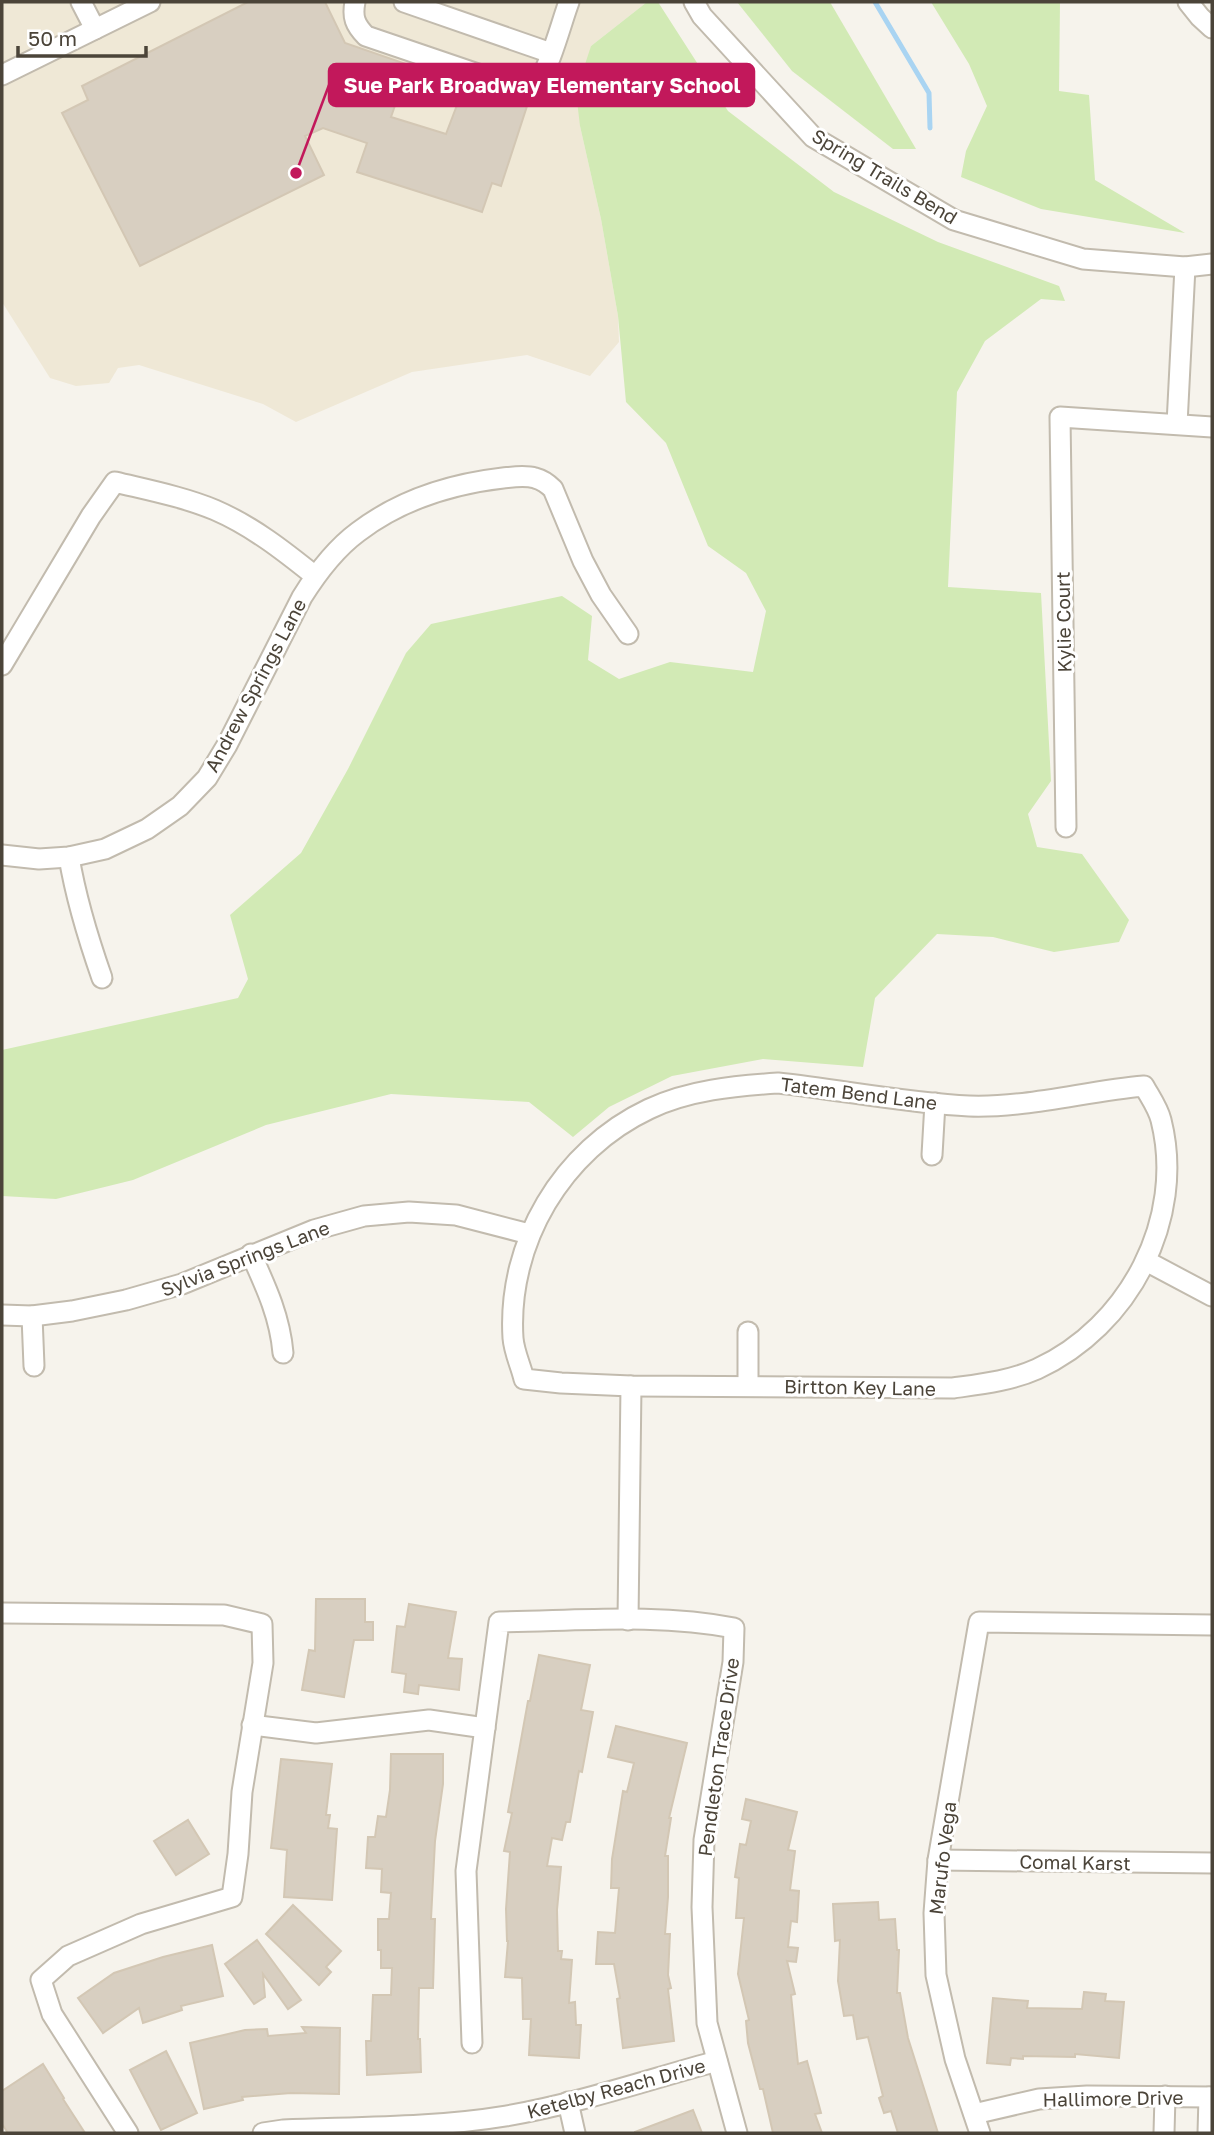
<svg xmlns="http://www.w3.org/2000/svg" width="1214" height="2135" font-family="'Golos Text',sans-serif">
<rect width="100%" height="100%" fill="#f6f3ec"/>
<path fill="#efe8d6" d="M2,2H647L591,46L580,126L601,219L618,316L619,342L590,376L527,355L412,372L296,422L263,404L139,365L118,368L109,383L76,386L50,378L2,302Z"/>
<g fill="#d2eab5">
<path d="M647,2H658L728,111L834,192L938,242L1059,286L1065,301L1041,299L985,341L957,392L948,587L1041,593L1051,781L1028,814L1037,847L1082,854L1129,920L1119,942L1054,952L993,937L937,934L875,998L863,1067L763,1059L672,1076L609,1107L573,1137L529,1102L391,1094L266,1125L133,1180L56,1199L2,1196V1050L238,998L248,979L230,915L301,853L348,769L406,653L431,624L562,596L592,616L588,660L619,679L670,662L753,672L766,611L746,573L708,546L666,443L626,402L618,316L601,219L580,126L576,92L591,46Z"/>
<path d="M737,2H830L916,149H893L792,71Z"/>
<path d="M931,2H1060L1059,91L1089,95L1095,180L1185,233L1041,209L961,177L966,151L987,106L969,64Z"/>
</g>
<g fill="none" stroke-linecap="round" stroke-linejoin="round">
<path stroke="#a9d4f2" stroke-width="5" d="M875,2L929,93L930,128"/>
</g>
<g fill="#d8cfc1" stroke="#d3c7b4" stroke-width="2">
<path d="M248,2H325L345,43L409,65L391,117L446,134L465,84L527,106L501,186L492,183L482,212L357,172L367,143L323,128L305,136L324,175L140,266L62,113L88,100L82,86Z"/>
<path d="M316,1599H365V1622H373V1640H354L344,1697L302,1690L309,1650L315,1651Z"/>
<path d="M409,1604L456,1612L448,1658L462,1659L459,1690L419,1685L418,1694L404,1692L406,1674L392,1672L397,1626L405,1627Z"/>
<path d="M539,1655L590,1665L581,1710L593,1712L582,1772L579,1771L570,1822H566L562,1840L552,1838L547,1866L561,1867L557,1910L558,1951H562L561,1959L572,1960L569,2003L575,2002L576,2025H581L579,2058L529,2055L531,2019H523L522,1978L505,1977L508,1941H507L506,1909L510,1852L504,1851L512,1813L508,1812L528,1701H530Z"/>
<path d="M616,1726L687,1743L669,1818H671L665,1856H668V1897L665,1934H670L668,1975L671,1988L668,1989L674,2041L623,2048L617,1999L620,1998L614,1964H596L598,1932L615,1933L619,1888H611L612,1859L623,1791L627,1792L634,1763L608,1757Z"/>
<path d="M391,1754H443V1784L435,1841L431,1919H435L433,1988H419L418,2039H420L421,2072L367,2075L366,2041H371L373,1995H391L392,1968H381V1950H378V1919H389L391,1893L381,1892L382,1869L366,1868L368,1837H375L378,1816L386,1817L390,1790Z"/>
<path d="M281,1759L332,1764L326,1815H330L328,1828L337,1829L332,1900L284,1897L287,1850L271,1848Z"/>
<path d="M746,1799L797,1812L788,1850L795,1851L790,1890L799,1891L797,1922L791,1921L788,1947L798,1948L796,1962L787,1961L795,1994L791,1995L798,2064L807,2061L821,2113L815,2114L822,2133H773L763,2089H760L748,2043L746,2021L749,2020L738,1974L744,1918H736L739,1878L735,1877L740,1844L746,1845L751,1821L742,1819Z"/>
<path d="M188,1820L209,1854L176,1875L154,1841Z"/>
<path d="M878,1902L879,1920L895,1919L897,1950H899L897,1993H900L908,2038L938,2133H898L891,2111L884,2113L879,2098L883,2096L868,2037L857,2039L853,2015L844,2016L838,1981L840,1940L835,1941L833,1904Z"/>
<path d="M293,1905L341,1951L326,1967L331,1972L319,1985L266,1934Z"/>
<path d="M257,1940L301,2000L288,2009L263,1974L265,1997L254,2004L225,1964Z"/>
<path d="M212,1945L223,1996L181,2006L182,2010L143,2023L139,2008L103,2033L78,1998L114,1973L163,1957Z"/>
<path d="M1084,1992L1106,1994L1105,2001L1124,2002L1119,2058L1075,2054V2057L1023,2056V2059L1011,2058L1010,2065L987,2063L993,1998L1028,2001L1027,2008L1082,2009Z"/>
<path d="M302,2027L340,2028L339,2094L291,2093L242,2097L243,2100L204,2109L190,2043L245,2030L267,2029L268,2036L306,2033Z"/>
<path d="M166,2051L197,2113L161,2130L130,2070Z"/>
<path d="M43,2064L64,2098L63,2099L85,2133H8L2,2124V2091Z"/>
<path d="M693,2110L702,2133H635V2132Z"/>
</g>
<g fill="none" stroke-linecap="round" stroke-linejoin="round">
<g stroke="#c2bbae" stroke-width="23">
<g id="minor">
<path d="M81,2L95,29"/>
<path d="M355,2C352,17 355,25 366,36L516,87C524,87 531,87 538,81C550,68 562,20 569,2"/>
<path d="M404,2L551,53"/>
<path d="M694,2L702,16L813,137L954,220L1083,259L1185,267L1212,264"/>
<path d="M1188,2L1200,17L1212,28"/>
<path d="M2,75L150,2"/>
<path d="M1177,424L1185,267"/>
<path d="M2,665L91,516L115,482C148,490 184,497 215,510C252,526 284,551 315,576"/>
<path d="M1066,827L1060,417L1212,427"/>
<path d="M2,855L39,859L69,857L105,849L147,829L180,806L207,778L227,745L302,597C317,573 335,549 358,532C400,500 451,484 503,478C513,477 525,475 535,478C543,480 548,484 553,489L583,561L601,595L628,634"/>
<path d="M69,857C76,899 88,938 102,978"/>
<path d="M778,1083C842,1090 906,1103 969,1106C1028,1108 1086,1091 1144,1086C1150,1097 1158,1108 1161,1120C1186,1219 1129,1327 1037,1369C1010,1381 982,1384 953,1388L631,1386L561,1383L524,1379C521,1366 514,1352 513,1338C507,1243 562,1150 649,1109C689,1090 734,1086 778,1083Z"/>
<path d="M932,1155L935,1103"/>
<path d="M251,1254C266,1287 280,1317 283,1353"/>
<path d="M1146,1261L1212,1296"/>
<path d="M2,1315L32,1316L72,1311L126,1300L182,1284L314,1230L364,1216L409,1212L456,1215L529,1234"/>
<path d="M32,1316L34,1366"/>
<path d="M748,1332V1386"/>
<path d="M2,1613L224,1615L262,1624L263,1663L242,1792L238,1854L232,1897L141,1924L68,1956L41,1980L52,2014L128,2133"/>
<path d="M628,1620L631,1386"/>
<path d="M252,1725L316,1733L429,1720L485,1728"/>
<path d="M938,1860L1212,1863"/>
<path d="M472,2043L466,1871L499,1622C576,1621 658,1613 734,1628L733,1662L704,1840L702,1907L707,2023L737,2133"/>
<path d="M568,2102L575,2133"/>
<path d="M974,2114L1039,2099L1087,2096L1212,2097"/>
<path d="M263,2133L283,2130C357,2127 433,2128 506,2116C577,2104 647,2080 717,2061"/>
<path d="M980,2133L955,2059L936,1975L934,1913L938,1860L979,1622L1212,1625"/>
<path d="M1164,2133L1165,2096"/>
<path d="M1208,2133L1209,2097"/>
</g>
</g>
<use href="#minor" stroke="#fff" stroke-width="19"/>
</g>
<g text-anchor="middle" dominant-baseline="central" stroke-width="6" stroke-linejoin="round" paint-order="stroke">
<g font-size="19" fill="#4b4439" stroke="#fff">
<text transform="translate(885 176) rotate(31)">Spring Trails Bend</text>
<text transform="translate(1063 622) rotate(-91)">Kylie Court</text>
<text transform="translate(255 685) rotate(-62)">Andrew Springs Lane</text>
<text transform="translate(859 1093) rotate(7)">Tatem Bend Lane</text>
<text transform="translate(245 1258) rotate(-21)">Sylvia Springs Lane</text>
<text transform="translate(860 1387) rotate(1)">Birtton Key Lane</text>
<text transform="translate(718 1757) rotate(-82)">Pendleton Trace Drive</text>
<text transform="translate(942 1858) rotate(-83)">Marufo Vega</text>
<text transform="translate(1075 1862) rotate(1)">Comal Karst</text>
<text transform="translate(616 2088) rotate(-15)">Ketelby Reach Drive</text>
<text transform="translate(1113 2098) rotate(-1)">Hallimore Drive</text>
</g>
</g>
<path fill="none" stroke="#c2185b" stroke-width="2.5" d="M296 173L329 85"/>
<circle fill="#c2185b" stroke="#fff" stroke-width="2.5" cx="296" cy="173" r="7"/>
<rect fill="#c2185b" stroke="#c2185b" stroke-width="2.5" x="329" y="64" width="425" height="42" rx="7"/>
<g font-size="21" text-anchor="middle" font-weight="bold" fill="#fff">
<text x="542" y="93">Sue Park Broadway Elementary School</text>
</g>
<rect width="1214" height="2135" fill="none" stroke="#4b4439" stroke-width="7"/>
<path d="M18 46v10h128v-10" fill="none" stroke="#4b4439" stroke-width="3.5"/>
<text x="28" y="46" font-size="21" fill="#4b4439" stroke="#ffffff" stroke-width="5" paint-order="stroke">50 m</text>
</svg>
